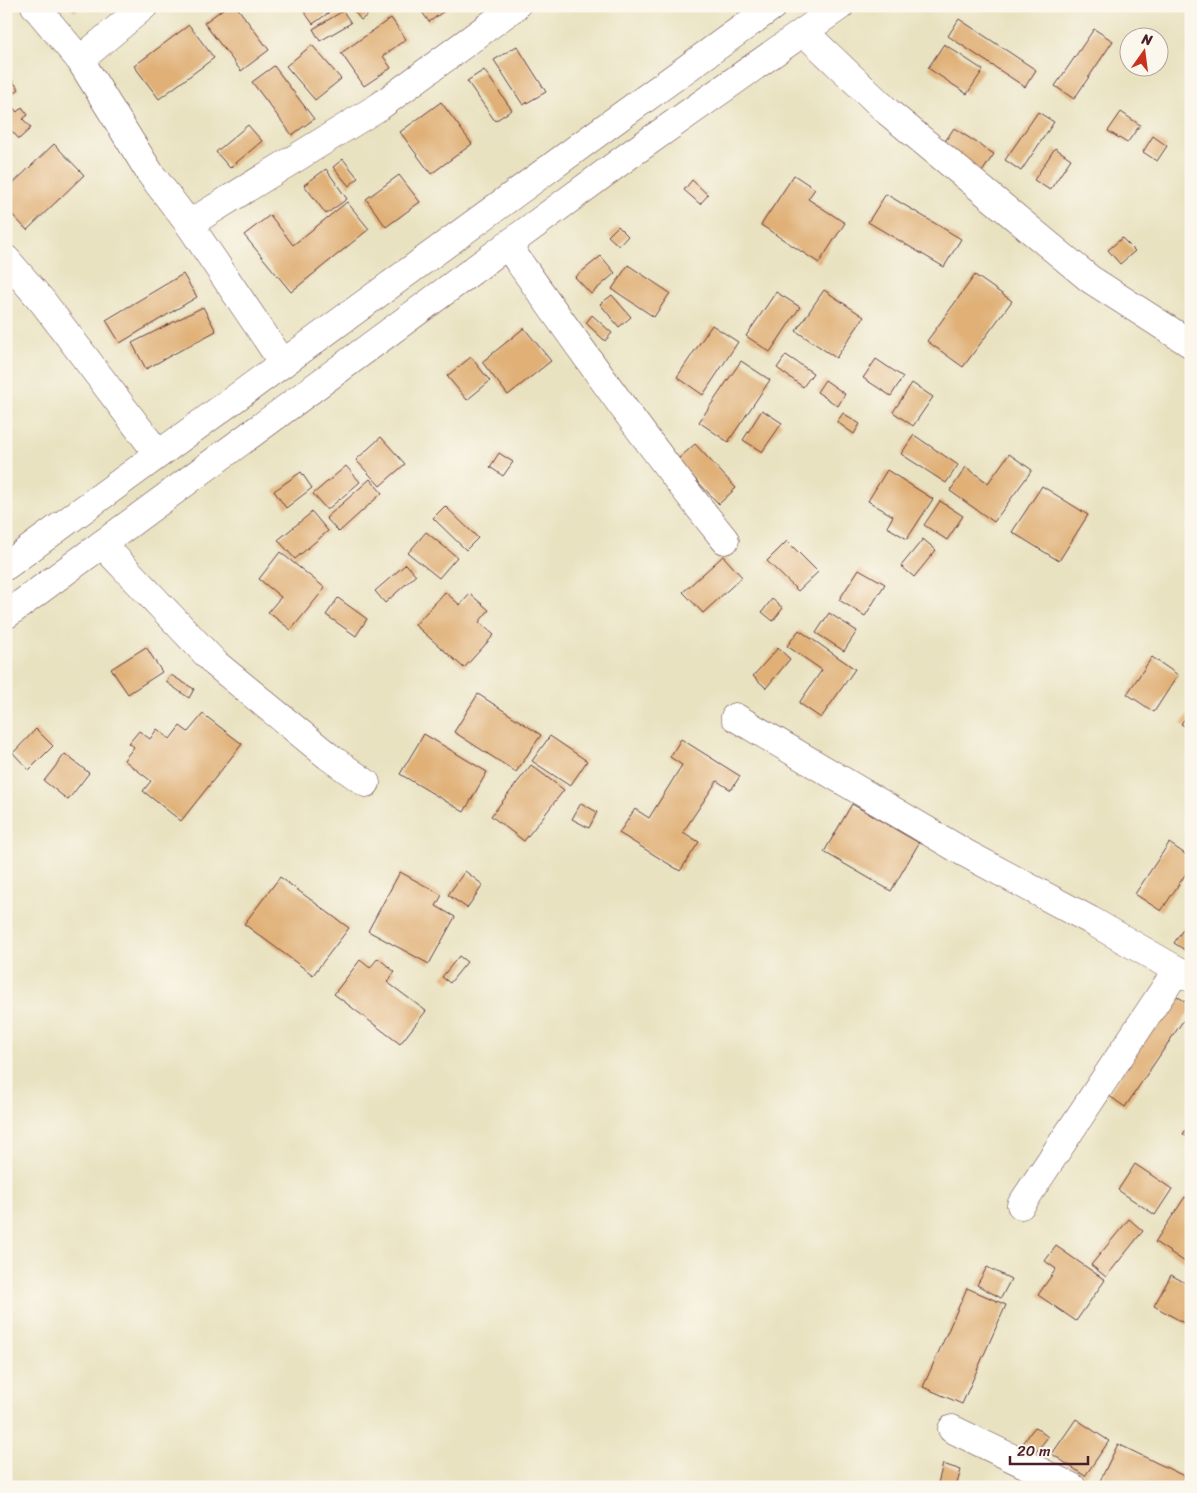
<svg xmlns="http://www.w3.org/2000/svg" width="1197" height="1493" font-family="Sriracha,sans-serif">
<rect width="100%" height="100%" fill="#fbf7ec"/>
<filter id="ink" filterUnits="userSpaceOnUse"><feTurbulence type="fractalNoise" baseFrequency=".02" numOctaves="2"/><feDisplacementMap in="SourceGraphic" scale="10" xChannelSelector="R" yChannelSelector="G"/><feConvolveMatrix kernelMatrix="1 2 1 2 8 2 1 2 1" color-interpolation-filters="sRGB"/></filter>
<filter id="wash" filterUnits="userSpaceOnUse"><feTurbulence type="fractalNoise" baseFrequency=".0096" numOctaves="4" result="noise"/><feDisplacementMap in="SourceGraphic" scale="20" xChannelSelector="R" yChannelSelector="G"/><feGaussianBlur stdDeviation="1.12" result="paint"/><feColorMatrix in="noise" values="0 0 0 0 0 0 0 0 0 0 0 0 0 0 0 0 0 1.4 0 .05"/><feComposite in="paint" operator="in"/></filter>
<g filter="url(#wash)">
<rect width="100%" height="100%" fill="#e9e2c1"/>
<g id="blocks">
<g fill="#e0b077">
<path d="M70,6H81L74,12Z"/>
<path d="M227,6H236L269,50L241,71L204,23Z"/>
<path d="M300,6H338L313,24Z"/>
<path d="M350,6H379L361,20Z"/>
<path d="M418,6H451L429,22Z"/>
<path d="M343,11L351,23L320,41L313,29Z"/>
<path d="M391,18L406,39L383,56L391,68L364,86L341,53Z"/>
<path d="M959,19L1036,70L1025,87L948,36Z"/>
<path d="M189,25L214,58L159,99L134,66Z"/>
<path d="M1094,29L1113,41L1074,99L1055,86Z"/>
<path d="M944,44L983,70L967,94L928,68Z"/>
<path d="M312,45L341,79L315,100L286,66Z"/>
<path d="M517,46L546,92L523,105L494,60Z"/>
<path d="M274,66L314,119L292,135L252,82Z"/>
<path d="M484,70L512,110L495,121L467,81Z"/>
<path d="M6,73L19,89L6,100L17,112L22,107L28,115L23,119L31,128L19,139L9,128L6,130Z"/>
<path d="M441,102L472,144L431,174L400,132Z"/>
<path d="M1038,112L1054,122L1021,171L1005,160Z"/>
<path d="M1121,112L1140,125L1127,143L1108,131Z"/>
<path d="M248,125L262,141L230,168L216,152Z"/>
<path d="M954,128L994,154L982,172L942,146Z"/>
<path d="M1153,136L1167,146L1157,161L1143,152Z"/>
<path d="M54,144L84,175L27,230L6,208V190Z"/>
<path d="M1055,148L1071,159L1050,190L1034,180Z"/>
<path d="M343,159L358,178L349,186L333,167Z"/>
<path d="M326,169L347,199L326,214L304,185Z"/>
<path d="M399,175L420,202L386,227L366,199Z"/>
<path d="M794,175L815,189L808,199L845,223L819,263L761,225Z"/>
<path d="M692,180L708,195L700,204L684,190Z"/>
<path d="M886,194L961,239L944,267L868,222Z"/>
<path d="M347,202L369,229L291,292L244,235L270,215L293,245Z"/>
<path d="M618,226L628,236L619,246L608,236Z"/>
<path d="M1122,238L1135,251L1120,264L1108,250Z"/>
<path d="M601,256L615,273L591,294L575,277Z"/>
<path d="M628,265L670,293L654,317L612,289Z"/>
<path d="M183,274L197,297L120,343L106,320Z"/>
<path d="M975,275L1012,301L963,367L927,341Z"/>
<path d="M824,290L864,317L836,358L796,331Z"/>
<path d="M776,292L800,307L770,352L746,336Z"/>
<path d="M612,295L631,317L619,327L600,304Z"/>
<path d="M203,307L216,331L146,369L132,343Z"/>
<path d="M592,315L612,333L605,341L586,323Z"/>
<path d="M712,325L738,342L703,395L677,377Z"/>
<path d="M524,328L551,361L508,395L482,362Z"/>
<path d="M786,355L813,373L803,387L777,368Z"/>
<path d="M471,357L490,381L467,400L447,376Z"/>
<path d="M876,359L903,377L891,396L863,378Z"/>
<path d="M741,361L770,380L728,442L699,422Z"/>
<path d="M825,380L845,394L838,406L817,392Z"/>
<path d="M912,383L933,397L913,426L893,412Z"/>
<path d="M762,410L782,423L762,452L743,440Z"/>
<path d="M843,413L860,424L854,434L837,422Z"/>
<path d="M914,435L958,465L946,483L901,454Z"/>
<path d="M381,437L405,464L380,486L356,460Z"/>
<path d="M695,444L736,488L719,504L677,460Z"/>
<path d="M499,453L513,462L503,476L490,467Z"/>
<path d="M1009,454L1032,470L994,522L950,491L966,467L988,483Z"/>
<path d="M346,466L360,482L327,510L313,494Z"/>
<path d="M887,470L933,499L907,539L887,527L893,516L868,501Z"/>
<path d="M301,472L312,488L286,508L274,491Z"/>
<path d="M370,479L382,493L339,532L326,518Z"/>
<path d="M1042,486L1088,515L1059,561L1012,532Z"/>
<path d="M940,501L963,516L947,540L924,525Z"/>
<path d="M445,506L478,538L466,550L433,518Z"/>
<path d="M312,512L328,531L295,559L278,540Z"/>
<path d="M426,532L457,557L439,578L408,553Z"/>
<path d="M923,539L936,550L914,577L901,566Z"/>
<path d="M787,541L818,572L798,591L767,561Z"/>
<path d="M280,552L325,588L291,630L268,612L281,597L259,579Z"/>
<path d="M723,556L742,577L703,613L683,592Z"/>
<path d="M406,564L416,575L385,603L375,591Z"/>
<path d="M859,569L885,584L865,616L839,600Z"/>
<path d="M445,592L460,605L470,594L489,610L479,622L494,635L464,668L415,625Z"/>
<path d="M338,598L367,619L356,636L326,615Z"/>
<path d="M772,599L783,608L773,621L762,612Z"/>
<path d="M829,613L857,631L844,651L816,633Z"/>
<path d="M799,630L855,669L821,718L799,703L822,670L787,646Z"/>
<path d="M146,647L162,672L128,694L111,669Z"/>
<path d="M778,648L790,659L766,688L753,676Z"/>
<path d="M1152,657L1178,675L1154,712L1127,694Z"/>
<path d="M171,675L194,689L189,698L166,682Z"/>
<path d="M478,694L541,735L516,772L454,732Z"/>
<path d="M1191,710V730L1181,724Z"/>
<path d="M203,714L242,744L181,821L143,791L151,781L124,760L134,747L129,743L139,731L150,739L157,729L170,739L180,726L188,732Z"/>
<path d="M36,729L53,746L29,770L13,753Z"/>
<path d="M424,734L487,772L464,812L400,774Z"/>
<path d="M550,736L587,761L570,786L532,761Z"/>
<path d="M681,739L740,776L731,790L717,781L683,832L699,842L680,871L619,833L635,809L649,818L682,765L670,757Z"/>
<path d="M65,754L89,773L68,800L44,781Z"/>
<path d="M531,765L564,790L524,841L491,816Z"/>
<path d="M581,803L597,812L589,828L572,819Z"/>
<path d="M852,804L919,843L891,891L824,852Z"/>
<path d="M1169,843L1191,858V866L1161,911L1135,894Z"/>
<path d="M465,871L483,885L467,908L448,895Z"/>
<path d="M400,872L442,895L436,906L455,917L429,964L368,931Z"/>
<path d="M280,877L349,928L313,975L244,924Z"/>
<path d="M1186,925L1191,928V954L1174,943Z"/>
<path d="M459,956L467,962L450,983L442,977Z"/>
<path d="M378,958L395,972L387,982L426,1011L400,1044L334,994L360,960L370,968Z"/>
<path d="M1175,995L1191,1005V1009L1125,1107L1108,1095Z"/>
<path d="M1191,1122V1140L1183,1134Z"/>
<path d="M1135,1164L1172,1189L1155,1215L1118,1190Z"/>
<path d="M1185,1197L1191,1200V1266L1155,1242Z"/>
<path d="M1129,1219L1143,1231L1106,1277L1091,1265Z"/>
<path d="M1056,1246L1105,1280L1076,1321L1038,1295L1056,1269L1045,1261Z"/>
<path d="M987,1267L1011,1279L1001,1298L977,1285Z"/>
<path d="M1171,1275L1191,1286V1327L1154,1306Z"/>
<path d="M967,1288L1006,1305L962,1404L923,1387Z"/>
<path d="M1076,1419L1109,1441L1085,1476L1052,1454Z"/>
<path d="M1035,1427L1048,1437L1036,1452L1023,1442Z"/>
<path d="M1118,1444L1188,1478L1184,1487H1101L1098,1485Z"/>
<path d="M943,1464L961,1470L956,1487H937Z"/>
</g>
</g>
</g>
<g filter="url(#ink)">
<use href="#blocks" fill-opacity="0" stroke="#623c42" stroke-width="1"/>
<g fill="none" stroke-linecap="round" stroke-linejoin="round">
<g stroke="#623c42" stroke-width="29">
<g id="minor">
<path d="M35,6L80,60L150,173L189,224L283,363"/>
<path d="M804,32L888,112L1090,279L1191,344"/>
<path d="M80,60L144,6"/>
<path d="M189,224L380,106L516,6"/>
<path d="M507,245C578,345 648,445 725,540"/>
<path d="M6,259L43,302L158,454"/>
<path d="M102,544L216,664L328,756L366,783"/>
<path d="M735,717L965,853L1090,920L1191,978"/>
<path d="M1021,1205L1177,970"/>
<path d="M952,1429L1072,1487"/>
</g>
</g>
<g stroke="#623c42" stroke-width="29">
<g id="primary">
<path d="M6,566L610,124L773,6"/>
<path d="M6,615L628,156L840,6"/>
</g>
</g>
<use href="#minor" stroke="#fff" stroke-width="28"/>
<use href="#primary" stroke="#fff" stroke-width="28"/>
</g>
</g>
<rect width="1197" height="1493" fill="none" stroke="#fbf7ec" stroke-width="25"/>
<g transform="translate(1144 52) rotate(14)"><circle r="24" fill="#fbf7ec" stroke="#b4a19f"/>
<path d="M0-4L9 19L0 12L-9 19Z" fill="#c8321e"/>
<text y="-8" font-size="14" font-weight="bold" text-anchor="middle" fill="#4a1f2b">N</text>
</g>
<path d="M1010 1456v8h78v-8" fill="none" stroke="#4a1f2b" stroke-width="2.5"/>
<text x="1017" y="1456" font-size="15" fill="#4a1f2b" stroke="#fbf7ec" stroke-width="4" paint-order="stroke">20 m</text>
</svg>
